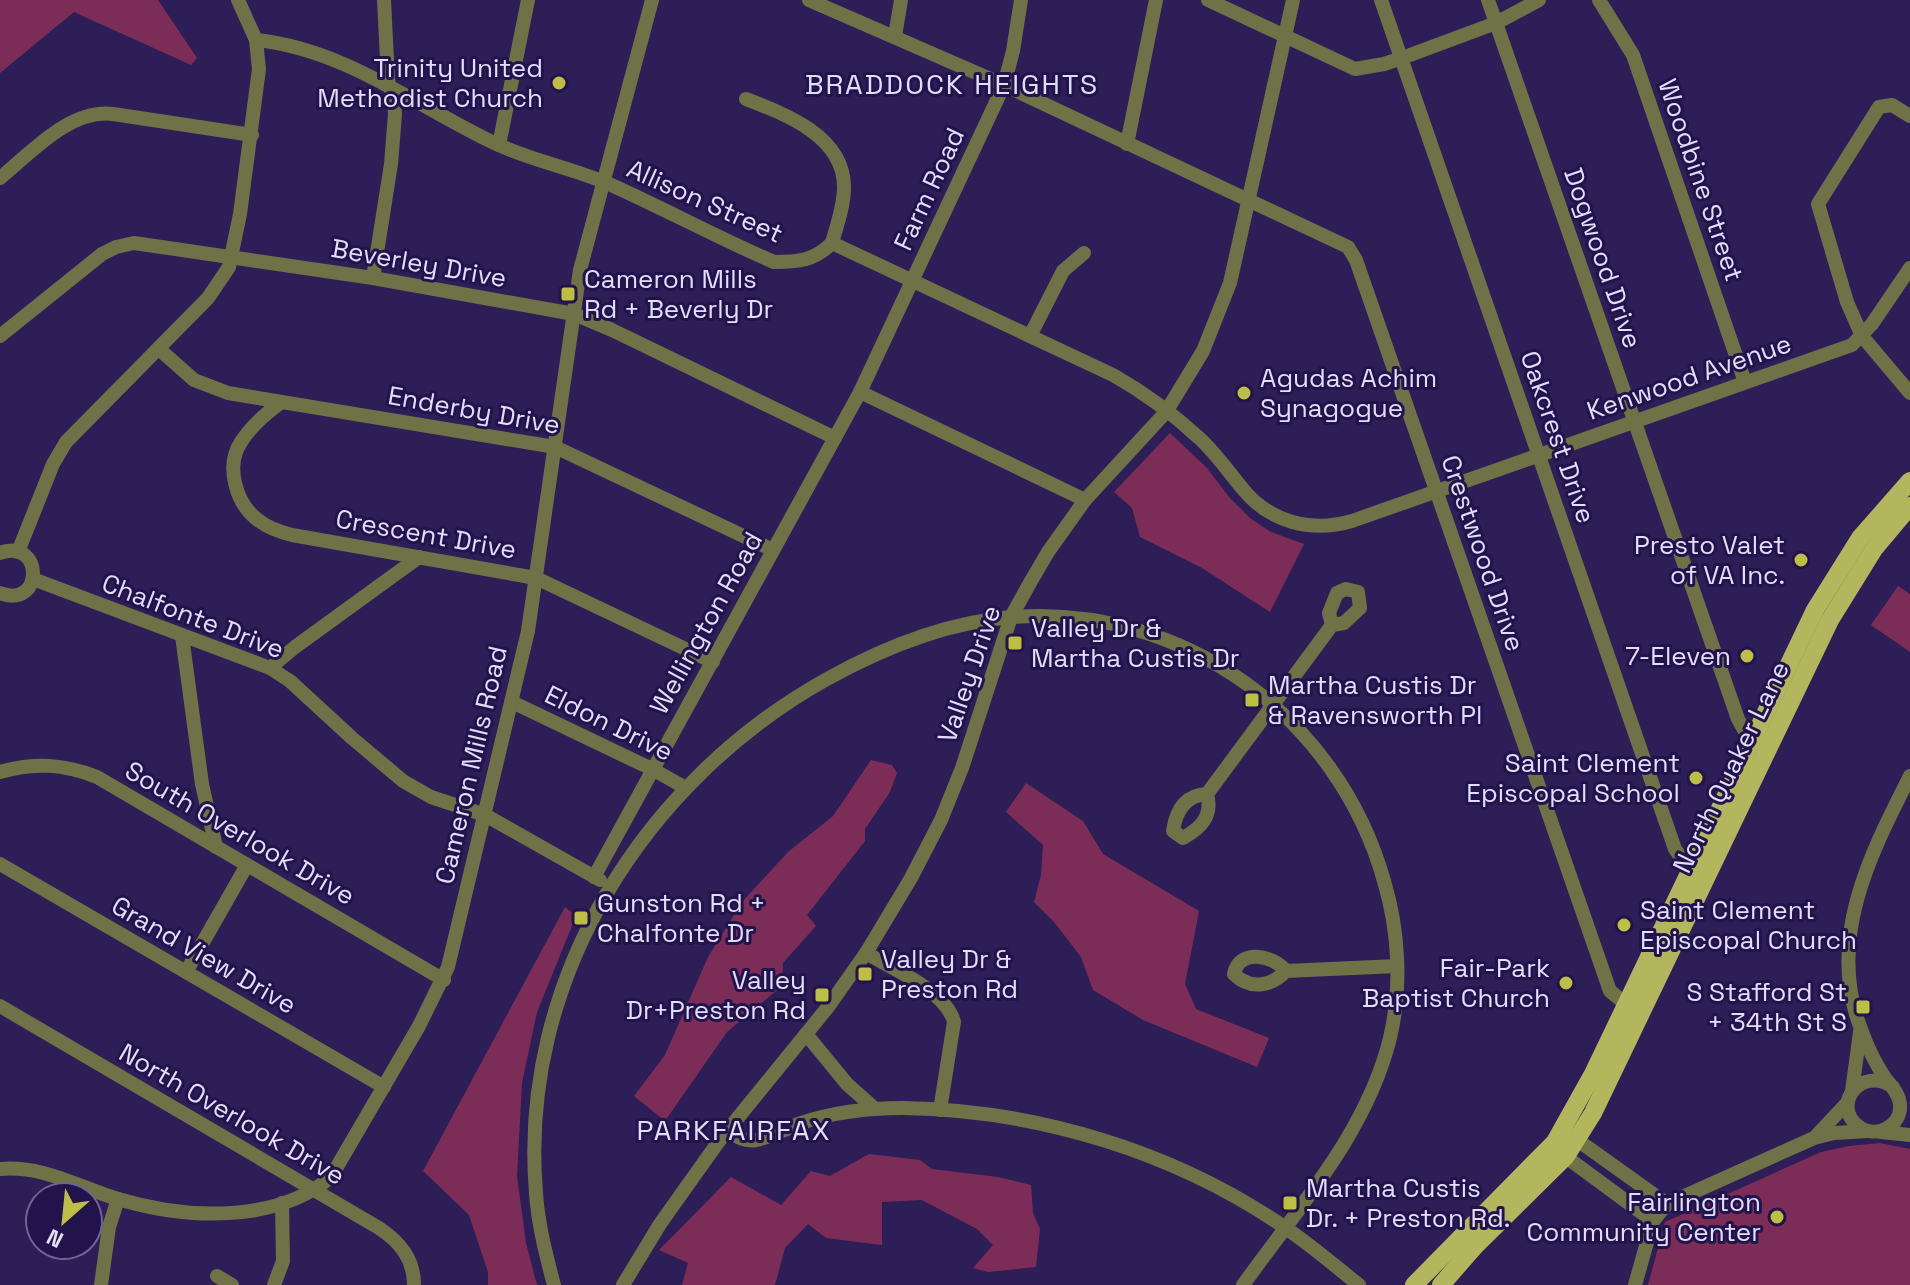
<svg xmlns="http://www.w3.org/2000/svg" width="1910" height="1285" font-family="'Space Grotesk',sans-serif">
<rect width="100%" height="100%" fill="#2d1e57"/>
<g fill="#7c2d57">
<path d="M0,0H158L197,58L191,65L74,12L0,73Z"/>
<path d="M1170,433L1207,468L1229,497L1251,519L1271,532L1304,544L1270,612L1202,568L1140,537L1132,508L1114,492Z"/>
<path d="M1898,586L1910,594V652L1871,625Z"/>
<path d="M871,760L892,765L897,773L890,792L865,829V841L807,915L816,926L783,963L782,986L727,1032L665,1121L634,1096L665,1055L708,957L742,902L788,852L833,816Z"/>
<path d="M1026,783L1083,821L1103,854L1199,911L1185,984L1196,1009L1269,1038L1257,1067L1143,1020L1093,990L1081,957L1054,922L1034,902L1041,875L1043,845L1006,812Z"/>
<path d="M565,907L576,916L537,1012L522,1083L517,1176L526,1243L537,1285H488V1272L469,1215L423,1171Z"/>
<path d="M1880,1143L1910,1149V1285H1648L1665,1222L1821,1152L1849,1146Z"/>
<path d="M869,1154L920,1160L932,1169L998,1177L1031,1185L1033,1213L1040,1229L1036,1267L988,1272L973,1268L993,1245L977,1229L922,1200L882,1202V1245L826,1238L808,1224L785,1248L775,1285H682L688,1263L659,1250L731,1177L781,1205L811,1171L830,1176Z"/>
</g>
<g fill="none" stroke-linecap="round" stroke-linejoin="round">
<g stroke="#6f7147" stroke-width="14">
<path d="M809,0L1004,85L1348,247L1356,260L1610,991L1632,1009"/>
<path d="M1208,0L1355,69L1384,64L1402,58L1496,23L1539,0"/>
<path d="M1381,0L1675,849L1682,859L1699,871"/>
<path d="M1488,0L1738,719L1744,730L1763,741"/>
<path d="M1599,0L1633,55L1745,382"/>
<path d="M895,36L901,0"/>
<path d="M256,40C345,49 416,106 494,143C532,161 572,168 609,184C665,209 718,238 774,262C798,262 814,261 832,243"/>
<path d="M746,99C785,114 844,136 844,187C844,206 837,225 832,243"/>
<path d="M1910,116L1892,105L1879,107L1818,204L1847,302L1862,336L1910,393"/>
<path d="M1127,144L1156,0"/>
<path d="M499,145L528,0"/>
<path d="M0,178C31,153 69,109 113,114L252,135"/>
<path d="M832,243L1113,375C1143,392 1172,413 1198,437C1215,452 1227,470 1242,488C1269,522 1311,533 1352,521L1852,345L1872,324L1910,268"/>
<path d="M373,278L391,164L395,114L394,100L388,80L384,0"/>
<path d="M1031,334L1063,271L1084,253"/>
<path d="M0,336L102,254L116,247L134,243L373,278L574,314L612,330L835,438"/>
<path d="M159,349L194,380L228,393L555,447L773,550"/>
<path d="M860,392L1085,500"/>
<path d="M280,403C265,414 251,426 241,442C225,466 236,504 258,520C268,528 280,532 292,535L536,578L713,662"/>
<path d="M18,552L53,464L66,442L208,298L229,267L240,214L259,69L256,40L238,0"/>
<path d="M0,553C44,537 44,610 0,593"/>
<path d="M33,579L270,668L290,681L352,738L403,781L431,797L485,815L600,880"/>
<path d="M182,636L202,784L216,847"/>
<path d="M270,668L295,647L419,557"/>
<path d="M512,702L654,770L684,787"/>
<path d="M0,772C34,762 64,764 97,777L444,980"/>
<path d="M1207,794C1213,816 1201,828 1183,838L1173,831C1176,811 1185,795 1207,794L1332,625L1344,623L1360,608L1358,592L1346,589L1337,593L1329,613L1332,625"/>
<path d="M0,864L384,1087"/>
<path d="M594,877L860,392L1004,85L1013,51L1021,0"/>
<path d="M866,953C893,969 946,991 954,1022L940,1110"/>
<path d="M1286,971C1271,987 1250,990 1234,974C1239,948 1273,955 1286,971L1397,966"/>
<path d="M186,972L247,865"/>
<path d="M0,1006L379,1228C400,1242 414,1259 414,1285"/>
<path d="M806,1034L847,1084L874,1108"/>
<path d="M1893,1087C1861,1065 1831,1105 1858,1126C1876,1140 1902,1126 1900,1104C1899,1093 1891,1086 1885,1078C1875,1063 1867,1046 1861,1029C1826,939 1870,855 1910,776"/>
<path d="M1852,1091L1860,1032"/>
<path d="M728,1131C737,1137 745,1142 756,1140C771,1137 787,1128 801,1123C834,1112 869,1108 903,1108C1038,1110 1176,1152 1287,1229C1312,1246 1335,1266 1359,1285"/>
<path d="M1881,1132L1910,1135"/>
<path d="M1569,1134L1667,1204"/>
<path d="M1817,1135L1848,1102"/>
<path d="M1558,1151L1653,1221"/>
<path d="M0,1169C43,1165 78,1187 118,1199C185,1219 275,1224 331,1177L419,1026L448,967L528,631L580,270L652,0"/>
<path d="M217,1276L232,1285"/>
<path d="M101,1285L109,1227L118,1199"/>
<path d="M274,1285L283,1261L282,1203"/>
<path d="M554,1285C546,1255 538,1224 536,1193C518,980 644,781 827,679C883,648 947,622 1012,617C1183,604 1338,717 1384,881C1399,931 1402,987 1390,1038C1367,1132 1298,1208 1243,1285"/>
<path d="M623,1285L660,1224L719,1141L828,1007L866,953L911,878L941,820L962,768L1011,617L1031,581L1048,552L1085,500L1166,412L1203,351L1230,283L1293,0"/>
<path d="M1635,1285L1653,1221L1667,1204L1814,1138L1834,1133L1868,1131"/>
</g>
<g stroke="#b3b65c" stroke-width="18">
<path d="M1414,1285L1555,1142L1593,1074L1815,610L1860,538L1910,481"/>
<path d="M1441,1285L1475,1246L1566,1156L1593,1113L1830,620L1874,549L1910,506"/>
</g>
</g>
<g fill="#bcbf43" stroke="#23134c" stroke-width="3">
<circle cx="559" cy="83" r="8"/>
<rect x="560" y="286" width="16" height="16" rx="4"/>
<circle cx="1244" cy="393" r="8"/>
<circle cx="1801" cy="560" r="8"/>
<rect x="1007" y="635" width="16" height="16" rx="4"/>
<circle cx="1747" cy="656" r="8"/>
<rect x="1244" y="692" width="16" height="16" rx="4"/>
<circle cx="1696" cy="778" r="8"/>
<rect x="573" y="910" width="16" height="16" rx="4"/>
<circle cx="1624" cy="925" r="8"/>
<rect x="857" y="966" width="16" height="16" rx="4"/>
<circle cx="1566" cy="983" r="8"/>
<rect x="814" y="987" width="16" height="16" rx="4"/>
<rect x="1855" y="999" width="16" height="16" rx="4"/>
<rect x="1282" y="1195" width="16" height="16" rx="4"/>
<circle cx="1777" cy="1217" r="8"/>
</g>
<g text-anchor="middle" dominant-baseline="central" stroke-width="6" stroke-linejoin="round" paint-order="stroke">
<g font-size="26" fill="#e1defb" stroke="#23134c" text-anchor="end">
<text x="543" y="68">Trinity United<tspan x="543" dy="30">Methodist Church</tspan></text>
<text x="584" y="279" text-anchor="start">Cameron Mills<tspan x="584" dy="30">Rd + Beverly Dr</tspan></text>
<text x="1260" y="378" text-anchor="start">Agudas Achim<tspan x="1260" dy="30">Synagogue</tspan></text>
<text x="1785" y="545">Presto Valet<tspan x="1785" dy="30">of VA Inc.</tspan></text>
<text x="1031" y="628" text-anchor="start">Valley Dr &amp;<tspan x="1031" dy="30">Martha Custis Dr</tspan></text>
<text x="1731" y="656">7-Eleven</text>
<text x="1268" y="685" text-anchor="start">Martha Custis Dr<tspan x="1268" dy="30">&amp; Ravensworth Pl</tspan></text>
<text x="1680" y="763">Saint Clement<tspan x="1680" dy="30">Episcopal School</tspan></text>
<text x="597" y="903" text-anchor="start">Gunston Rd +<tspan x="597" dy="30">Chalfonte Dr</tspan></text>
<text x="1640" y="910" text-anchor="start">Saint Clement<tspan x="1640" dy="30">Episcopal Church</tspan></text>
<text x="881" y="959" text-anchor="start">Valley Dr &amp;<tspan x="881" dy="30">Preston Rd</tspan></text>
<text x="1550" y="968">Fair-Park<tspan x="1550" dy="30">Baptist Church</tspan></text>
<text x="806" y="980">Valley<tspan x="806" dy="30">Dr+Preston Rd</tspan></text>
<text x="1847" y="992">S Stafford St<tspan x="1847" dy="30">+ 34th St S</tspan></text>
<text x="1306" y="1188" text-anchor="start">Martha Custis<tspan x="1306" dy="30">Dr. + Preston Rd.</tspan></text>
<text x="1761" y="1202">Fairlington<tspan x="1761" dy="30">Community Center</tspan></text>
</g>
<g font-size="26" fill="#e1defb" stroke="#23134c">
<text transform="translate(1701 180) rotate(71)">Woodbine Street</text>
<text transform="translate(929 189) rotate(-65)">Farm Road</text>
<text transform="translate(705 201) rotate(24)">Allison Street</text>
<text transform="translate(1603 258) rotate(71)">Dogwood Drive</text>
<text transform="translate(419 263) rotate(10)">Beverley Drive</text>
<text transform="translate(1689 377) rotate(-19)">Kenwood Avenue</text>
<text transform="translate(474 410) rotate(10)">Enderby Drive</text>
<text transform="translate(1558 437) rotate(71)">Oakcrest Drive</text>
<text transform="translate(426 534) rotate(10)">Crescent Drive</text>
<text transform="translate(1483 553) rotate(71)">Crestwood Drive</text>
<text transform="translate(193 616) rotate(21)">Chalfonte Drive</text>
<text transform="translate(706 623) rotate(-61)">Wellington Road</text>
<text transform="translate(969 674) rotate(-71)">Valley Drive</text>
<text transform="translate(609 723) rotate(26)">Eldon Drive</text>
<text transform="translate(471 765) rotate(-77)">Cameron Mills Road</text>
<text transform="translate(1731 767) rotate(-64)">North Quaker Lane</text>
<text transform="translate(240 833) rotate(30)">South Overlook Drive</text>
<text transform="translate(204 955) rotate(30)">Grand View Drive</text>
<text transform="translate(232 1114) rotate(30)">North Overlook Drive</text>
</g>
<g font-size="28" letter-spacing="2" fill="#e1defb" stroke="#23134c">
<text x="952" y="84">BRADDOCK HEIGHTS</text>
<text x="734" y="1130">PARKFAIRFAX</text>
</g>
</g>
<g transform="translate(64 1221) rotate(207)"><circle r="38" fill="#23134c" stroke="#6f6492" stroke-width="2"/>
<path d="M0-6L14 30L0 20L-14 30Z" fill="#bcbf43"/>
<text y="-12" font-size="22" font-weight="bold" text-anchor="middle" fill="#e1defb">N</text>
</g>
</svg>
